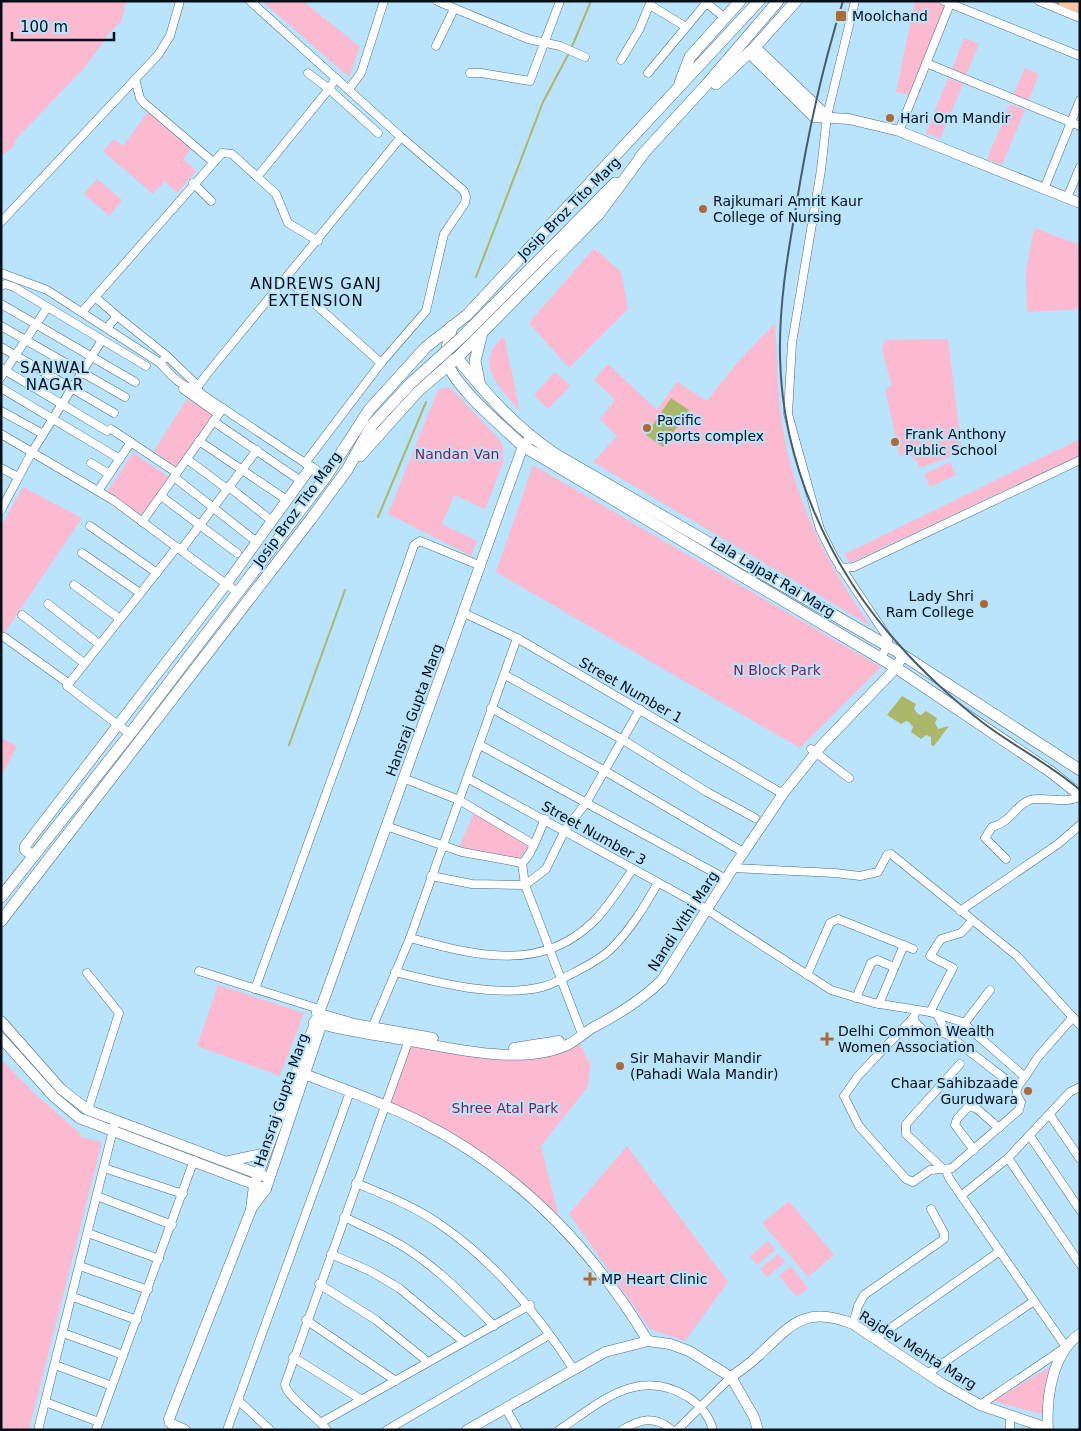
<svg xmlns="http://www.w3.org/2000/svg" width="1081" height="1431" font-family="'DejaVu Sans',sans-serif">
<rect width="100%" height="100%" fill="#bae3fc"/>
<g fill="#fbbad0">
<path d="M1,1H126L121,22L111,31L85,67L17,138L12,148L1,156Z"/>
<path d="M262,1H303L360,47L349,77Z"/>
<path d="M915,1H939L946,4L909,95L896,92Z"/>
<path d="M964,38L979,44L966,75L952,70Z"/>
<path d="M1025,68L1039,74L1028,102L1013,96Z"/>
<path d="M948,78L963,84L940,139L926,133Z"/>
<path d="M1010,104L1025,110L1002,165L987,159Z"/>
<path d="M148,112L191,149L183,159L196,171L177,193L165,181L153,194L103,151L114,139L123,146Z"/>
<path d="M97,179L122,200L109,216L84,194Z"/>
<path d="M1034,228L1080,245V309L1027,312L1026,272Z"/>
<path d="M594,248L621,272L628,309L569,368L529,323Z"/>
<path d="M775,323C777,359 777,395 783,430C796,503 828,567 871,626L593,462L617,436L600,419L615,400L594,380L608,364L657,410L677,382L707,401L736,364Z"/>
<path d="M504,336L520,411C500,388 472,364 504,336Z"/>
<path d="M948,339L962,452L920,468C915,458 912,452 900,456L885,389L892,386L882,350L885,340Z"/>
<path d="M555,372L570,386L548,409L534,395Z"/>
<path d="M444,388H451L499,439L503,446V463L485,509L454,495L442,524L477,541L471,556L388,514L438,390Z"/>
<path d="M187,399L213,414L178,469L154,451Z"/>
<path d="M1080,439V455L850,563L845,554Z"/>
<path d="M133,453L169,477L142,515L107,492Z"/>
<path d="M950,462L956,475L930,487L924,474Z"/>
<path d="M533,465L881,667L800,748L496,572Z"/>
<path d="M23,487L82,518L1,638V527Z"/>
<path d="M1,738L17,746L1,777Z"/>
<path d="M474,813L527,843V849L520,858L458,850Z"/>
<path d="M218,985L304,1013L280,1076L197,1046Z"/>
<path d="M410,1042L522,1058L579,1043L591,1065L587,1088L541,1146L559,1218L488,1156L388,1104Z"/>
<path d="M1,1059L34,1093L81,1134L80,1137L102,1142L29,1430H1Z"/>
<path d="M627,1146L728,1282L685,1341L650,1329L569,1214Z"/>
<path d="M789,1201L834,1255L808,1277L762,1223Z"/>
<path d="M768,1241L775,1250L757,1265L750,1256Z"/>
<path d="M778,1254L785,1262L767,1277L760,1269Z"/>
<path d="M791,1266L808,1288L797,1297L779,1276Z"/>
<path d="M1055,1364L1044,1415L993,1401Z"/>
</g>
<g fill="#abb869">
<path d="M671,398L689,410L663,447L646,435Z"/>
<path d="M902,696L916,704L914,709L918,714L921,715L926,711L937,718L935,723L938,729L949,726L934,746L931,745V737L926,735L921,739L911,732L913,727L909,722L906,721L901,724L887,715Z"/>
</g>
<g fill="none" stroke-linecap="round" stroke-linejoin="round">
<g stroke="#abb869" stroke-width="2">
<path d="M571,49L591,1"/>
<path d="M476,277L543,102L569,53"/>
<path d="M378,517L426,402"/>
<path d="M289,745L345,590"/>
</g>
<g stroke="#486d84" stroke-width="9">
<g id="minor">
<path d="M437,1L528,39L560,46L585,57"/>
<path d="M704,1L725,18"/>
<path d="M855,1L827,116L821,170L792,343L788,414L820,529L834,557L888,638V646L880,658"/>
<path d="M944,1L1080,56"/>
<path d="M1039,1L1080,18"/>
<path d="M650,5L686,27"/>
<path d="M436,46L454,9"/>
<path d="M621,60L639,30L651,1"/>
<path d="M926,63L1080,126"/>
<path d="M470,73H481L530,81L560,1"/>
<path d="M648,73L708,1"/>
<path d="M336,78L329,89L378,133"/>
<path d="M135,79L140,98L144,103L212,161"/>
<path d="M349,89L361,73L384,1"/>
<path d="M899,131L950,4"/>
<path d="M258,176L329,89L308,73"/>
<path d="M193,183L211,201"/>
<path d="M1044,189L1080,100"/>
<path d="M1067,198L1080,167"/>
<path d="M1,222L158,55L170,36L180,1"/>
<path d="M1,273L47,290L160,363C169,373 183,390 198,389V386L207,374L401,137L250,1"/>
<path d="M287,279L381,363"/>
<path d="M1,286L5,284L14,287L146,366"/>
<path d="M95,297L117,316"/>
<path d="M1,304L135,382"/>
<path d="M82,312L222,153L232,154L276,194L288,223L318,241"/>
<path d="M1,326L125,397"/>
<path d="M107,328L117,316L167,356L160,363"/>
<path d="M1,347L114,413"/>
<path d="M167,356L198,386"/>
<path d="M1,368L107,431"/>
<path d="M1,377L47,308"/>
<path d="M1,388L120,459"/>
<path d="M183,389L218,414"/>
<path d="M198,389L200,393L308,465"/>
<path d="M1,411L43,434"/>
<path d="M213,421L301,481"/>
<path d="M111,429L177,473"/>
<path d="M1,434L113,500L237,592"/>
<path d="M199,441L287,500"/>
<path d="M187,459L227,489"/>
<path d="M91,463L109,474"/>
<path d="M305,463L381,363L426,311L444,234L465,203L466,197L464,191L401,137"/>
<path d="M1,468L18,477"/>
<path d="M174,477L257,542"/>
<path d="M229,487L272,521"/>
<path d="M98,491L131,442"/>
<path d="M161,496L237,553"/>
<path d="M1,510L32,452L102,340"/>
<path d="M142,522L223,408"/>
<path d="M90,526L157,573"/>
<path d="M181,550L257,450"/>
<path d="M82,553L140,593"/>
<path d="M840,568L854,567L1080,460"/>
<path d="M74,585L120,619"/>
<path d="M48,604L99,644"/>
<path d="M464,613L517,638L783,794"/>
<path d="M22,615L84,663"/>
<path d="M4,637L68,683"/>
<path d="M505,675L623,740L707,792L755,818"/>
<path d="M491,708L605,771L743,852"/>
<path d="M130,734L67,686L177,547"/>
<path d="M480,745L726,879"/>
<path d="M811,749L849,778"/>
<path d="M403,778L459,800L533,844"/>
<path d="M469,779L701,906L831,990L874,1003L930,1012L962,1022L1025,1077C1017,1087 1013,1091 1021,1102L1019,1110L952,1168L930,1170L913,1182L906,1179L859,1126L844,1096L858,1076L914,1017L916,1010"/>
<path d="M386,826L462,852L522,863C532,855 539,832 545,819"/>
<path d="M1006,859L985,838L992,827C1013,821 1015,805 1030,800C1045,796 1067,805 1080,796"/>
<path d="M522,863L525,885L582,1034"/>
<path d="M733,868L835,873L860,876L878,872L887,855L891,854L1017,956L1080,1025"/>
<path d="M431,876L472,884L525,885L546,869L565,830L586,803L640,709"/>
<path d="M960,911L1058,844L1080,825"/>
<path d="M410,938C474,955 541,974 594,921C609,906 621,886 633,869"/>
<path d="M199,971L319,1009"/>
<path d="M395,972C441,983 495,998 542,987C554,984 566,977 577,971C589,965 602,958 612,948C631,929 644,907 658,883"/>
<path d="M87,973L119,1013L88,1110"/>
<path d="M807,975L830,923L838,919L913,949"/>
<path d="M255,989L354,717L414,545L420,541L481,566"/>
<path d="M856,998L871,963L877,960L894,967"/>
<path d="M879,1004L904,945"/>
<path d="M930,1012L953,968L930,956L941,939L961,933L972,921"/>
<path d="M937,1014L947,1034L1017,1088"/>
<path d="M912,1019L923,1030L947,1034"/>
<path d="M964,1024L990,990"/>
<path d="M372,1028L410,938L517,638"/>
<path d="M1025,1077L1038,1057L1073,1017"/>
<path d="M1050,1115L1080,1159"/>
<path d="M1030,1136L1080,1210"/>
<path d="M974,1150L955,1125L957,1119L968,1107L976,1108L999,1128"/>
<path d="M1008,1158L1080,1264"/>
<path d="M941,1167L906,1134V1124L960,1064"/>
<path d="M104,1168L183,1194"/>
<path d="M946,1170L949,1178L1066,1347L980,1405"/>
<path d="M356,1183C385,1195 416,1207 441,1225C496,1263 538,1314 574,1370"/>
<path d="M962,1195L1008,1158L1070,1092L1080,1087"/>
<path d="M97,1196L172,1225"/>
<path d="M344,1217C359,1224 375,1231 390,1239C430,1260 462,1293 494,1326"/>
<path d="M88,1233L159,1259"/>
<path d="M331,1254L372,1272L399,1288L464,1342"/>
<path d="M80,1266L148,1290"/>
<path d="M319,1284L376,1320L428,1362"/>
<path d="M73,1297L137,1320"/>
<path d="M306,1320L396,1381"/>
<path d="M853,1324L858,1306L864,1295L944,1239V1233L931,1209"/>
<path d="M63,1333L123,1355"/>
<path d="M875,1339L1000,1251"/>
<path d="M293,1357L362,1400"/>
<path d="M55,1365L112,1386"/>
<path d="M927,1374L1034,1301"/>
<path d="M238,1400L270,1430"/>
<path d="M45,1402L99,1422"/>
<path d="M506,1409L518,1430"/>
<path d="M1010,1417V1430"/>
<path d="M322,1422L530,1305"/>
<path d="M38,1430L114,1126"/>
<path d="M96,1430L194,1160"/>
<path d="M227,1430L350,1092"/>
<path d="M327,1430C318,1417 286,1397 285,1384L410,1037"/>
<path d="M387,1430L549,1335"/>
<path d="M559,1430C600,1403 637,1366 688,1397C700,1405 709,1415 713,1430"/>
<path d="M622,1430C640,1419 655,1415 672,1430"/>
<path d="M677,1430L731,1377"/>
</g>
</g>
<g stroke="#486d84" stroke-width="11">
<g id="tertiary">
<path d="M755,47L827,116"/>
<path d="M749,53L814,117L849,119L899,131L1080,203"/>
<path d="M34,856L25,850V846L227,583L311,467L325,478"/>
<path d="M317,1013L354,1024L433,1038"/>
<path d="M1,1021L61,1089L88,1110L269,1178"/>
<path d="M314,1022C346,1032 378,1035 411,1041C456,1049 525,1066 569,1044C577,1040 585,1032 594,1027C619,1014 642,1000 662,980L733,868L785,791L822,745L896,668L903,655"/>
<path d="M1,1038L54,1097L79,1118L266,1189"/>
<path d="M514,1048L559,1041"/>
<path d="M304,1074C343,1089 384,1103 421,1122C518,1171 592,1248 648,1341"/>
<path d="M229,1161L266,1153"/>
<path d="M251,1209L266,1189L323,1020"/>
<path d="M731,1377C741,1370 751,1363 759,1355C792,1324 805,1305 853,1324L943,1384L980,1405L1047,1428"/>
<path d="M185,1430L170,1423L169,1419L251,1210L254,1185L326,994L523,446L528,441"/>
<path d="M467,1430L605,1352L648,1341L670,1344L689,1351L731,1377L754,1417L758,1430"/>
<path d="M1048,1430C1046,1398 1052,1353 1080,1334"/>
</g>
</g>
<g stroke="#486d84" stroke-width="12">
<g id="secondary">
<path d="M680,83L690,57L740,1"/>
<path d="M716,84L755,47L796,1"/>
<path d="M640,157L707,84L778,1"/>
<path d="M553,246L615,183"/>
<path d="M452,326C450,337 445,347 447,360C451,384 504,428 523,446L892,665L1051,772L1080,795"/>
<path d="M457,358C488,396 514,426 555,454L898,652L1080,770"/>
<path d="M480,386L475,361L482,333"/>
<path d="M360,456L418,391L457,358L598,215L644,153"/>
<path d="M1,897L130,734L325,478L369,410L426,347L467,315L759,1"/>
<path d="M1,921L311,519L347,470L372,425"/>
</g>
</g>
<g stroke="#a06f49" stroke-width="14">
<path id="primary" d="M1064,1L1080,7"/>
</g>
<use href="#minor" stroke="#fff" stroke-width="8"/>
<use href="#tertiary" stroke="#fff" stroke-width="10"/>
<use href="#secondary" stroke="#fff" stroke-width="11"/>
<use href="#primary" stroke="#f9c7a2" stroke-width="12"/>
<path stroke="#465d6b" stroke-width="2" d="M843,1C822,68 807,137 796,207C787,257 779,306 780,357C782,463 830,570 901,647C923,672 956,702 982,722C1013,746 1050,764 1080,790"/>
<g stroke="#486d84" stroke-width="12" stroke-linecap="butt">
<path id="secondary-bridge" d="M372,425L411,383L462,337L553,246"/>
</g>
<use href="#secondary-bridge" stroke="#fff" stroke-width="11"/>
</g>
<g fill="#ac6a36" stroke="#bae3fc" stroke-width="2">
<rect x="835" y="10" width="12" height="12" rx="2.5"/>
<circle cx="890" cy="118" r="5"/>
<circle cx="703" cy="209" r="5"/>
<circle cx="647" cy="428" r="5"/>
<circle cx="895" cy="442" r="5"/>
<circle cx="984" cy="604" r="5"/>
<path d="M824.5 1031.5h5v5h5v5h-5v5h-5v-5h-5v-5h5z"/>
<circle cx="620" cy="1066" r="5"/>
<circle cx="1028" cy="1091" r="5"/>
<path d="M587.5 1271.5h5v5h5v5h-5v5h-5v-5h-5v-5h5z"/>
</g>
<g text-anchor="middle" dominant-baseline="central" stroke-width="4" stroke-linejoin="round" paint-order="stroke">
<g font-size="14" fill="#031018" stroke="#bae3fc" text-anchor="start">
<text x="852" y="16">Moolchand</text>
<text x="900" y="118">Hari Om Mandir</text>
<text x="713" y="201">Rajkumari Amrit Kaur<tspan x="713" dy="16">College of Nursing</tspan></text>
<text x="657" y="420">Pacific<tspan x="657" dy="16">sports complex</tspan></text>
<text x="905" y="434">Frank Anthony<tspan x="905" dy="16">Public School</tspan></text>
<text x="974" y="596" text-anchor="end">Lady Shri<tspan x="974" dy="16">Ram College</tspan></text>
<text x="838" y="1031">Delhi Common Wealth<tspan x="838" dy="16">Women Association</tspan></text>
<text x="630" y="1058">Sir Mahavir Mandir<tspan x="630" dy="16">(Pahadi Wala Mandir)</tspan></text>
<text x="1018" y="1083" text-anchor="end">Chaar Sahibzaade<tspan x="1018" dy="16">Gurudwara</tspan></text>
<text x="601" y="1279">MP Heart Clinic</text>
</g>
<g font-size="14" fill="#031018" stroke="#bae3fc">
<text transform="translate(569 208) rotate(-45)">Josip Broz Tito Marg</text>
<text transform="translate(297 509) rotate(-54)">Josip Broz Tito Marg</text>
<text transform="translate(773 577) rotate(31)">Lala Lajpat Rai Marg</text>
<text transform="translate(631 690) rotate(30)">Street Number 1</text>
<text transform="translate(414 710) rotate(-70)">Hansraj Gupta Marg</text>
<text transform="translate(594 833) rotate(29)">Street Number 3</text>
<text transform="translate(683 921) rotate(-57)">Nandi Vithi Marg</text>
<text transform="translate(281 1100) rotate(-71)">Hansraj Gupta Marg</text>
<text transform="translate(918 1350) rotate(32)">Rajdev Mehta Marg</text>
</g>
<g font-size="14" fill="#7d1f4b" stroke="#bae3fc">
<text x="457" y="454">Nandan Van</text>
<text x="777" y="670">N Block Park</text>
<text x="505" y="1108">Shree Atal Park</text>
</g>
<g font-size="15" letter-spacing="1" fill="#031018" stroke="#bae3fc">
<text x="316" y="284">ANDREWS GANJ<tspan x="316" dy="17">EXTENSION</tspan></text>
<text x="55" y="368">SANWAL<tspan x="55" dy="17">NAGAR</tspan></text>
</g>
</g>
<rect width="1081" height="1431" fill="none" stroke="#031018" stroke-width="5"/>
<path d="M12 32v8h102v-8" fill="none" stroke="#031018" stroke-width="2.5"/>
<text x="20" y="32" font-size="15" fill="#031018" stroke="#bae3fc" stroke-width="4" paint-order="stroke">100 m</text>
</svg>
